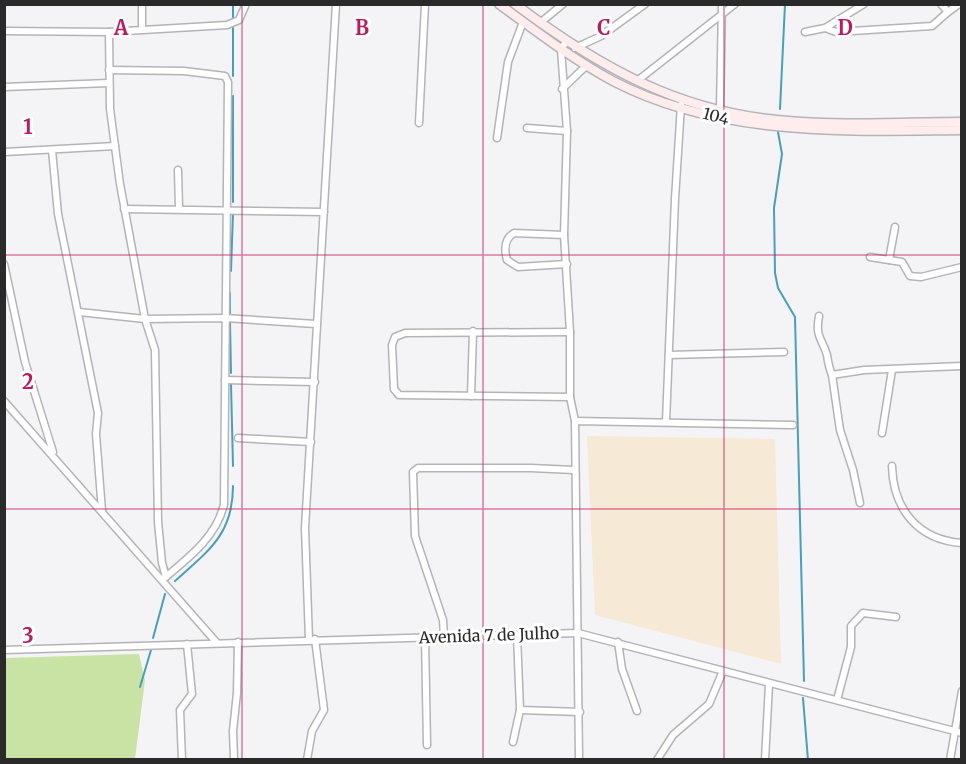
<svg xmlns="http://www.w3.org/2000/svg" width="966" height="764" font-family="Merriweather,serif">
<rect width="100%" height="100%" fill="#f4f4f7"/>
<path fill="#f6e9d5" d="M587,436L775,439L781,664L595,615Z"/>
<path fill="#c8e3a3" d="M139,654L145,680L135,759H5V658Z"/>
<g fill="none" stroke-linecap="round" stroke-linejoin="round">
<g stroke="#47a0bb" stroke-width="2">
<path d="M233,18V4"/>
<path d="M233,28V76"/>
<path d="M780,109L785,4"/>
<path d="M778,132L782,154L774,208L775,273L778,288L795,317L804,681"/>
<path d="M233,202V96"/>
<path d="M231,271L233,213"/>
<path d="M230,293V313"/>
<path d="M230,323L231,373"/>
<path d="M231,384L233,466"/>
<path d="M175,581C208,551 233,535 233,486"/>
<path d="M153,638L165,594"/>
<path d="M140,687L151,650"/>
<path d="M803,698L808,760"/>
</g>
<g stroke="#b4b4b7" stroke-width="9">
<g id="street">
<path d="M142,4V29"/>
<path d="M941,4L948,12L959,4"/>
<path d="M540,23L563,4"/>
<path d="M825,28L836,32L932,26L948,12"/>
<path d="M4,31L109,32L227,25L239,20L246,4"/>
<path d="M109,32L110,109L120,184L145,319L155,350L158,522L162,563L166,577"/>
<path d="M805,32L825,28L864,4"/>
<path d="M566,42L561,49L567,131L564,235L570,332V397L575,421"/>
<path d="M575,48L601,36L645,4"/>
<path d="M109,70L184,71L225,76L228,82L224,504C217,537 187,559 162,580"/>
<path d="M637,81L735,4"/>
<path d="M4,87L109,83"/>
<path d="M562,89L587,65"/>
<path d="M720,109L722,4"/>
<path d="M419,123L425,4"/>
<path d="M527,128L567,131"/>
<path d="M497,138L508,62L523,22"/>
<path d="M52,150L58,214L98,413L96,434L102,511"/>
<path d="M4,152L115,146"/>
<path d="M178,170L179,209"/>
<path d="M124,209L324,212"/>
<path d="M895,227L889,260L902,262L910,276L921,277L962,267"/>
<path d="M564,235L514,233C504,239 504,249 507,260L518,267L567,264"/>
<path d="M870,257L889,260"/>
<path d="M4,264L25,362L53,452"/>
<path d="M79,312L145,319L225,318L316,324"/>
<path d="M819,316C815,337 822,338 827,355C828,362 829,368 832,375L864,370L962,366"/>
<path d="M669,355L784,352"/>
<path d="M832,375L840,430L853,470L860,503"/>
<path d="M225,380L315,382"/>
<path d="M471,396L473,331"/>
<path d="M570,397L399,395L394,389L392,345L395,337L405,333L570,332"/>
<path d="M4,401L217,643"/>
<path d="M666,422L675,199L681,105"/>
<path d="M882,433L892,370"/>
<path d="M238,438L311,442"/>
<path d="M892,466C893,509 918,540 962,543"/>
<path d="M425,637L427,745"/>
<path d="M444,637L443,620L415,536L413,472L418,468H531L574,470"/>
<path d="M309,640L305,528L336,4"/>
<path d="M618,642L622,669L637,711"/>
<path d="M4,650L578,633L962,733"/>
<path d="M837,700L851,647V626L863,613L896,617"/>
<path d="M520,710L580,712"/>
<path d="M513,742L520,710L517,635"/>
<path d="M182,760L180,710L192,694L187,644"/>
<path d="M234,760L233,731L237,693L238,642"/>
<path d="M307,760L312,731L324,710L315,639"/>
<path d="M579,760L575,421L793,425"/>
<path d="M657,760L673,735L709,704L723,671"/>
<path d="M765,760L769,684"/>
<path d="M950,760L962,691"/>
</g>
</g>
<g stroke="#b4b4b7" stroke-width="11">
<g id="secondary">
<path d="M499,4C536,31 572,59 613,81C721,137 844,131 962,130"/>
<path d="M515,4C599,67 680,113 788,121C845,126 904,122 962,122"/>
</g>
</g>
<use href="#street" stroke="#fff" stroke-width="6"/>
<use href="#secondary" stroke="#ffedee" stroke-width="8"/>
</g>
<path fill="none" stroke="#c2185b" stroke-width="1.5" stroke-opacity="0.55" d="M242,4V760M483,4V760M724,4V760M4,255H962M4,509H962"/>
<g text-anchor="middle" dominant-baseline="central" stroke-width="6" stroke-linejoin="round" paint-order="stroke">
<g font-size="16" fill="#2a2a2b" stroke="#fff">
<text transform="translate(716 116) rotate(15)">104</text>
<text transform="translate(489 635) rotate(-2)">Avenida 7 de Julho</text>
</g>
</g>
<g font-size="20" text-anchor="middle" font-weight="bold" fill="#c2185b" stroke="#fff" stroke-width="6" stroke-linejoin="round" paint-order="stroke">
<text x="121" y="35">A</text>
<text x="362" y="35">B</text>
<text x="604" y="35">C</text>
<text x="845" y="35">D</text>
<text x="28" y="134">1</text>
<text x="28" y="389">2</text>
<text x="28" y="643">3</text>
</g>
<rect width="966" height="764" fill="none" stroke="#2a2a2b" stroke-width="12"/>
</svg>
